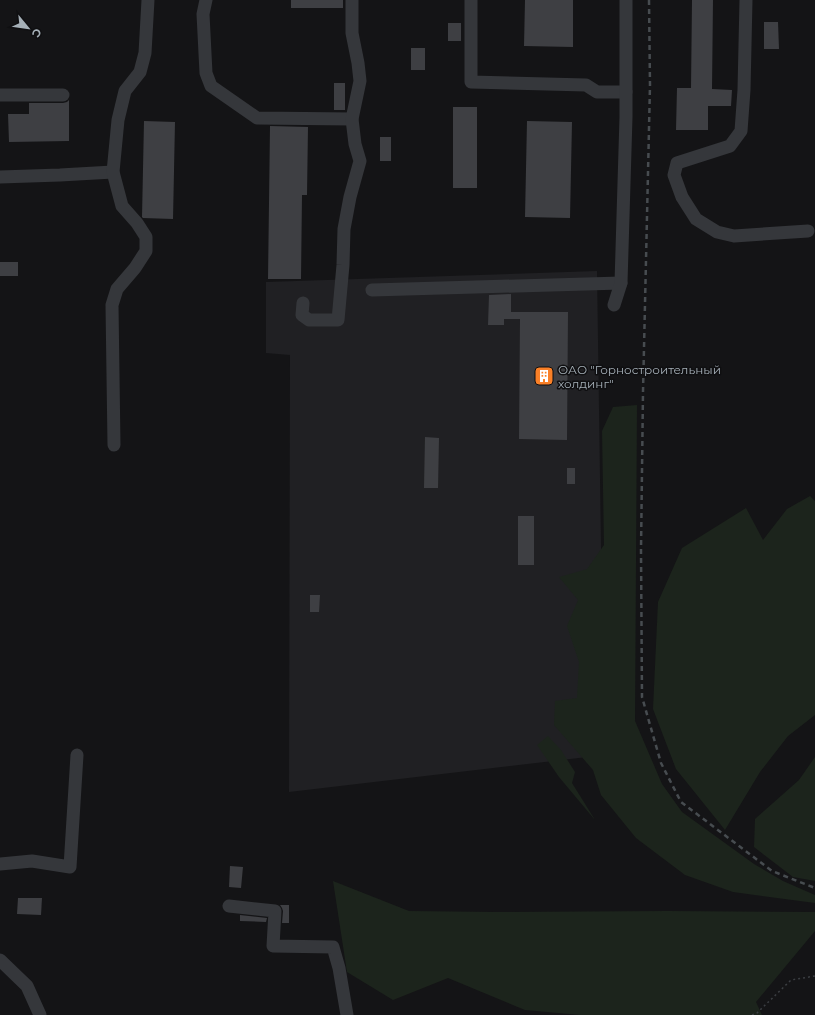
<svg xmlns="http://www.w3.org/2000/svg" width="815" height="1015" font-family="Montserrat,sans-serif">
<rect width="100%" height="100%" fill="#141416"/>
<path fill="#202023" d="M597,271L604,755L289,792L290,355L266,353V282Z"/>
<g fill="#1c241c">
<path d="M637,405L635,721L662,784L682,812L754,864L783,881L815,895V903L733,892L685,875L636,838L601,795L593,770L554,725L555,701L577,698L579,662L567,626L578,600L559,577L587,569L604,545L602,431L613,407Z"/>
<path d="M810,496L815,501V715L788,736L760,772L725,830L676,769L653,709L658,602L682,548L746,508L763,540L787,509Z"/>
<path d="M548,736L561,750L575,772L572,783L595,820L559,777L537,745Z"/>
<path d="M815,757V881L793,877L754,847L755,819L799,780Z"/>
<path d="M333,881L409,911L494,912L668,911L815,912V931L756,1002L762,1015H580L525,1010L448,978L393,1000L347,972Z"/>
</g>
<g fill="#3e3f43">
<rect x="291" y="0" width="52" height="8"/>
<path d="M525,0H573V47L524,46Z"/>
<path d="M692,0H713L712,89L732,90L731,106H708V130H676L677,88H691Z"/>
<path d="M764,22H778L779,49H764Z"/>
<rect x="448" y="23" width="13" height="18"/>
<rect x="411" y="48" width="14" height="22"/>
<rect x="334" y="83" width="11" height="27"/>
<path d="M69,100V141L9,142L8,114H29V103H63L67,102Z"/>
<rect x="453" y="107" width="24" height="81"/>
<path d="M144,121L175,122L173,219L143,218L142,217Z"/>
<path d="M527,121L572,122L570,218L525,217Z"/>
<path d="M270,126L308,127L307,195H302L301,279H268Z"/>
<rect x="380" y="137" width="11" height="24"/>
<rect x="0" y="262" width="18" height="14"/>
<path d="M511,294V312H568L567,440L519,439L520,319H504V325H488L489,295Z"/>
<path d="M425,437L439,438L438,488H424Z"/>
<rect x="567" y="468" width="8" height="16"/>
<rect x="518" y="516" width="16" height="49"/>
<path d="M310,595H320L319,612H310Z"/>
<path d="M230,866L243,867L241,888L229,887Z"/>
<path d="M18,898H42L41,915L17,914Z"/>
<path d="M280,905H289V923H282L283,911L282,908Z"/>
<path d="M240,915L267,918L266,922L240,921Z"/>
</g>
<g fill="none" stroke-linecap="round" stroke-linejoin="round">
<path stroke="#3b3e42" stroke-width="1.5" stroke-dasharray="2 3" stroke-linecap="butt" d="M752,1015L757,1013L791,980L815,976"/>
<g stroke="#35373b" stroke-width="13">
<path d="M206,0L203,14L206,73L211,86L257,118L352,119"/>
<path d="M471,0V82L586,85L597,92H626"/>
<path d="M746,0L744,90L741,131L730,146L677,163L674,175L682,197L696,219L717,232L734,236L808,231"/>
<path d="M0,95H63"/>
<path d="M0,177L60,175L113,172"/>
<path d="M372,290L621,283"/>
<path d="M303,303L302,315L309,320H338L343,265L344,229L350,197L360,161L355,144L352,119L360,81L358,63L352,33V0"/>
<path d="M614,305L621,283L626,117V0"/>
<path d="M114,445L112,305L117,289L135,268L146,251V237L137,223L122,206L113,172L118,120L125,91L140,72L145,53L148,0"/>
<path d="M0,864L32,861L70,867L77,755"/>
<path d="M229,906L275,911L273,946L333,947L339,968L347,1015"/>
<path d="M0,960L27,986L40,1015"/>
</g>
<path stroke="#474c50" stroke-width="2.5" stroke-dasharray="5 4" stroke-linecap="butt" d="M649,0L650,85L643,392L641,550L642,697L661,763L681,802L772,871L815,888"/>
</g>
<defs>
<g id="building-square" transform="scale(1)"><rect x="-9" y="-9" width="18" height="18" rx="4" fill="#fa8027" stroke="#0f0f11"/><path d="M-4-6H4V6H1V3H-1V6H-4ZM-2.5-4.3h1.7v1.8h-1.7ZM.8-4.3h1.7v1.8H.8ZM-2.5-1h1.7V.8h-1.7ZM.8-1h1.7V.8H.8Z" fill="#fff"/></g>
</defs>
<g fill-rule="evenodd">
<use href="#building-square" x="544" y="376"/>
</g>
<g text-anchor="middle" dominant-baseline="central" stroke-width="3" stroke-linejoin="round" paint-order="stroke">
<g font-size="12" fill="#a5afb7" stroke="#0f0f11" text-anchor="start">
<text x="558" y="369">ОАО "Горностроительный<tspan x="558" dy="14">холдинг"</tspan></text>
</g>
</g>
<g transform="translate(28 28) rotate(119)" stroke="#0f0f11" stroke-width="3" paint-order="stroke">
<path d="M0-3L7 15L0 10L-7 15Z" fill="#a5afb7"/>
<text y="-6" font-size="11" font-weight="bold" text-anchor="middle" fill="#a5afb7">С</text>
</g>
</svg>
